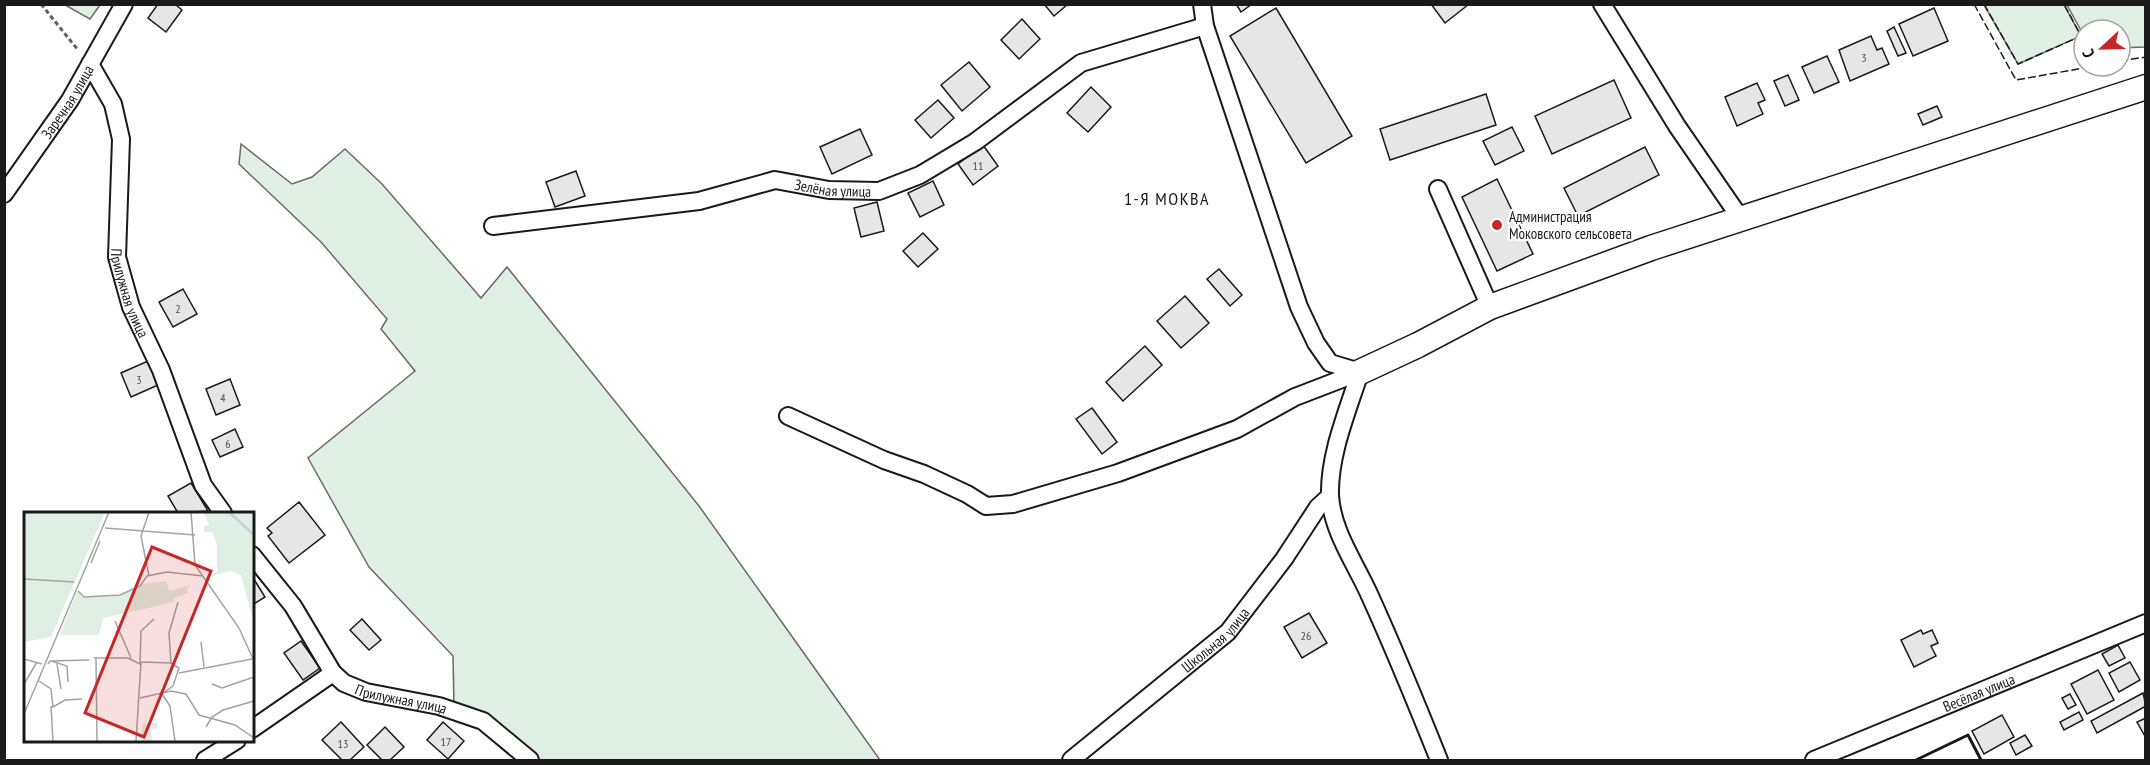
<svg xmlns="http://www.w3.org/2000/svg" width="2150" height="765" font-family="'PT Sans Narrow',sans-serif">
<rect width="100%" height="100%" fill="#fff"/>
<g fill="#e0efe3" stroke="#6a6a6a" stroke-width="1.5">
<path d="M65,5L100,4V5L90,19Z"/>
<path d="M1984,5H2064L2081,36L2018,64Z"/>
<path d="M2067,5H2145V47L2120,48V30H2084V36Z"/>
<path d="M241,144L292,184L312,177L345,149L382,184L481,298L507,267L699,506L880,760H537L454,707L453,656L369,567L308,458L415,371L381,329L387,319L321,242L239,164Z"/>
</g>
<g fill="#e6e6e6" stroke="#1a1a1a" stroke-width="1.5">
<path d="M158,4H175L182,10L166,32L148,18Z"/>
<path d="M1044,4H1068L1054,16Z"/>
<path d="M1236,4H1252L1241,12Z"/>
<path d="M1431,4H1469L1445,23Z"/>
<path d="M1276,8L1352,136L1306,163L1230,36Z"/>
<path d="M1934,8L1948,41L1913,56L1899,24Z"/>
<path d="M1022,19L1040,39L1019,59L1001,40Z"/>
<path d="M1894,27L1906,53L1898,56L1887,31Z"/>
<path d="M1871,36L1877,50L1882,48L1889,64L1850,81L1839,50Z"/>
<path d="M1827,56L1839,82L1814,93L1802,67Z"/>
<path d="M969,62L990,87L962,111L941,85Z"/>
<path d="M1788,75L1799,100L1785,106L1774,81Z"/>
<path d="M1614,80L1631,118L1552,154L1535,116Z"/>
<path d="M1757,83L1765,100L1758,103L1763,114L1737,126L1725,97Z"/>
<path d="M1091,87L1111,107L1088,132L1067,113Z"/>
<path d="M1486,94L1496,125L1390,160L1380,129Z"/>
<path d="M938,100L954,118L931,138L915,120Z"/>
<path d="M1937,106L1942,117L1923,125L1918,114Z"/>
<path d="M1512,127L1524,151L1495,165L1483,141Z"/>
<path d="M860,129L872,155L832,174L820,147Z"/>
<path d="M983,145L998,166L973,185L958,164Z"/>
<path d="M1645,147L1659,175L1578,216L1564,188Z"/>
<path d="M576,171L585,196L555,207L546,182Z"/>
<path d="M1497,179L1533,254L1497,271L1462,197Z"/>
<path d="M933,181L944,205L920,217L908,193Z"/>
<path d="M877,202L884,231L861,237L854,208Z"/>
<path d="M923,233L938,249L918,267L903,251Z"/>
<path d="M1219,269L1242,295L1230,306L1207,279Z"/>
<path d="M183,289L197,314L173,327L159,302Z"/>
<path d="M1185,296L1209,323L1181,348L1157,321Z"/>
<path d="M1145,346L1162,365L1123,401L1106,382Z"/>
<path d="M148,361L158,385L131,397L121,373Z"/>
<path d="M230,379L240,405L216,415L206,389Z"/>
<path d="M1092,408L1117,442L1102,454L1076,419Z"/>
<path d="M235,429L243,447L220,457L212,440Z"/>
<path d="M191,483L208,511L178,513L168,496Z"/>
<path d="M299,502L325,535L289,563L268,536L272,533L267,528Z"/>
<path d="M252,576L265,597L252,605Z"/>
<path d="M1309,613L1327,643L1302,658L1284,627Z"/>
<path d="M362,619L381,640L369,650L350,630Z"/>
<path d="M1921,630L1923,634L1932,630L1938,643L1931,646L1936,656L1914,667L1901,640Z"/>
<path d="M301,641L320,668L303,680L284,653Z"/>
<path d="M2118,645L2125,658L2109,666L2102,654Z"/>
<path d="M2130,662L2140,680L2119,692L2109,673Z"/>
<path d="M2098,670L2114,700L2087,714L2071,684Z"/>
<path d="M2143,693L2146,706L2097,733L2091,721Z"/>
<path d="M2070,694L2076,705L2068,709L2062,698Z"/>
<path d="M2079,712L2083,720L2064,730L2060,722Z"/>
<path d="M2002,715L2014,737L1984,754L1972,731Z"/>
<path d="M2146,718V738L2137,722Z"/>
<path d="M341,722L364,747L350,760H342L322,740Z"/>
<path d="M443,722L464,741L448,759L427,740Z"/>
<path d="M385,727L404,747L390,760H382L367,745Z"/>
<path d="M2025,735L2032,746L2016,755L2010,743Z"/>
</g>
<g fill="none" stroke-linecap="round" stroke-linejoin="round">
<g stroke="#1a1a1a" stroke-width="20">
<g id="street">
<path d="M1202,4L1205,26L1299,307L1316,343L1330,363L1360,372"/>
<path d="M1602,4L1677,126L1741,219"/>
<path id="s1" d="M90,64L113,104L121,139L117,257L131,307L161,370L203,485L223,513"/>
<path d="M1438,189L1490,307"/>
<path id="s2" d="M4,194L70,100L124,4"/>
<path id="s3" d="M493,226L699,201L775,180L829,190L879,191L920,175L975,142L1081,63L1205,26"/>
<path d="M788,416L884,460L924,474L967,494L986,506L1013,504L1118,473L1237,429L1295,397L1360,372C1348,410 1329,454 1330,495C1332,532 1356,564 1370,596C1395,651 1417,705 1439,760"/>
<path id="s4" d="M252,555L293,606L333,673L344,683L366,692L439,706L483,721L530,760"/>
<path d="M252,729L333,673"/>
<path d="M205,760L237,740"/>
<path id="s5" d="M1071,760L1228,632L1284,559L1318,507L1330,496"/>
<path id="s6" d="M1814,760L2146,623"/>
</g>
</g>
<g stroke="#1a1a1a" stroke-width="27">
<path id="secondary" d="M1360,372L1418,345L1490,307L1651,248L2146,87"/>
</g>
<path stroke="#5f5f5f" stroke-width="3" stroke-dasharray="4.5 3" stroke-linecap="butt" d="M41,4L78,50"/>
<use href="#street" stroke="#fff" stroke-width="16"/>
<use href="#secondary" stroke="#fff" stroke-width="24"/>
<g stroke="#1a1a1a" stroke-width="1.5" stroke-dasharray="8 3" stroke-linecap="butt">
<path d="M1974,4L2016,80L2095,66"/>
<path d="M1984,4L2018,64L2081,36L2064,4"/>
<path d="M2120,61L2146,57"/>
</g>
<path stroke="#1a1a1a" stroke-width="3" d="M1916,760L1968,735L1981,760"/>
</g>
<circle fill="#c62828" stroke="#fff" stroke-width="2" cx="1497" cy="225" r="6"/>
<g text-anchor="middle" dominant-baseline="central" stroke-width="4.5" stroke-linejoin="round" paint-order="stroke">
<g font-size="12" fill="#4d4d4d">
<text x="1864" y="57">3</text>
<text x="978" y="165">11</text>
<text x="178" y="308">2</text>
<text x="139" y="379">3</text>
<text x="223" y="397">4</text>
<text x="228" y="443">6</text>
<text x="1306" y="635">26</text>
<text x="446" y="741">17</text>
<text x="343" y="743">13</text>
</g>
<g font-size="15" fill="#1a1a1a" stroke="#fff">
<text stroke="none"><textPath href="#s2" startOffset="112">Заречная улица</textPath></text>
<text stroke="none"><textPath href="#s3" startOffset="345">Зелёная улица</textPath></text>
<text stroke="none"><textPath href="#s1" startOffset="238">Прилужная улица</textPath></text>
<text stroke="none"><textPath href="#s5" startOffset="188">Школьная улица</textPath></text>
<text stroke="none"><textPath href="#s6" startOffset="178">Весёлая улица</textPath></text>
<text stroke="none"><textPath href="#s4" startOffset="218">Прилужная улица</textPath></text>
</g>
<g font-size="15" fill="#1a1a1a" stroke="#fff" text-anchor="start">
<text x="1509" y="216">Администрация<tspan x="1509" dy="17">Моковского сельсовета</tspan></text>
</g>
<g font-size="18" letter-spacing="1.5" fill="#1a1a1a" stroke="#fff">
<text x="1167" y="198">1-Я МОКВА</text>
</g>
</g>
<g transform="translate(24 512)">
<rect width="230" height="230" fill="#fff"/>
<path d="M0,0H81L27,125L0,130ZM175,0H229V108L217,63L207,59L182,65L193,60V33L188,20H180V14L185,13L180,1ZM142,69L145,79L168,73L163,76L164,81L149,87L150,90L79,106L75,123H36L53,79L58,85L96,83L118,72ZM133,211L134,216L127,217L128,229H117L119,212Z" fill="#e0efe3"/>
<path fill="none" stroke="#c6d2dc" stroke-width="3" d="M205,0L230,23"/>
<path fill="none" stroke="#a3a3a3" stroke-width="1.5" d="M167,0L171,53L215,116L230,149M81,16L171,23M67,51L76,29M125,64L117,24L125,0M0,67L50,70M54,79L60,85L96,83L116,74L123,64L143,60L179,64M91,109L107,146M177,130L180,155M70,146H104L116,152L117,119L130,107M0,147L18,152M72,147L73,229M27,149L43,154L44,170M147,151L145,121L154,90M24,152L26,149L65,148M33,152L37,177M155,161L228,147M15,169L27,177L29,195L41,188L58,187M0,172L13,150M188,172L198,176L230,165M138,182L146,194L151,229M116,186L147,179L162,182L175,203L211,213L230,226M27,194L29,229M0,202L85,0M182,215L188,205L199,198L230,189M112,229L117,150L147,151L155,156L149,174L139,181"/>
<path fill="#c62828" fill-opacity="0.15" stroke="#c62828" stroke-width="3" d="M128,35L187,59L120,225L61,201Z"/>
<rect width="230" height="230" fill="none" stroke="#1a1a1a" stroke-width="3"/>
</g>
<rect width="2150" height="765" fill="none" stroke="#1a1a1a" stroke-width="12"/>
<g transform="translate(2102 48) rotate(248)"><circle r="28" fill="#ffffff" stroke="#a3a3a3" stroke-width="1.5"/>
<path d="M0-4.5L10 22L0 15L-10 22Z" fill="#c62828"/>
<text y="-9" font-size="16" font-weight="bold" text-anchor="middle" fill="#1a1a1a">С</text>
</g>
</svg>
